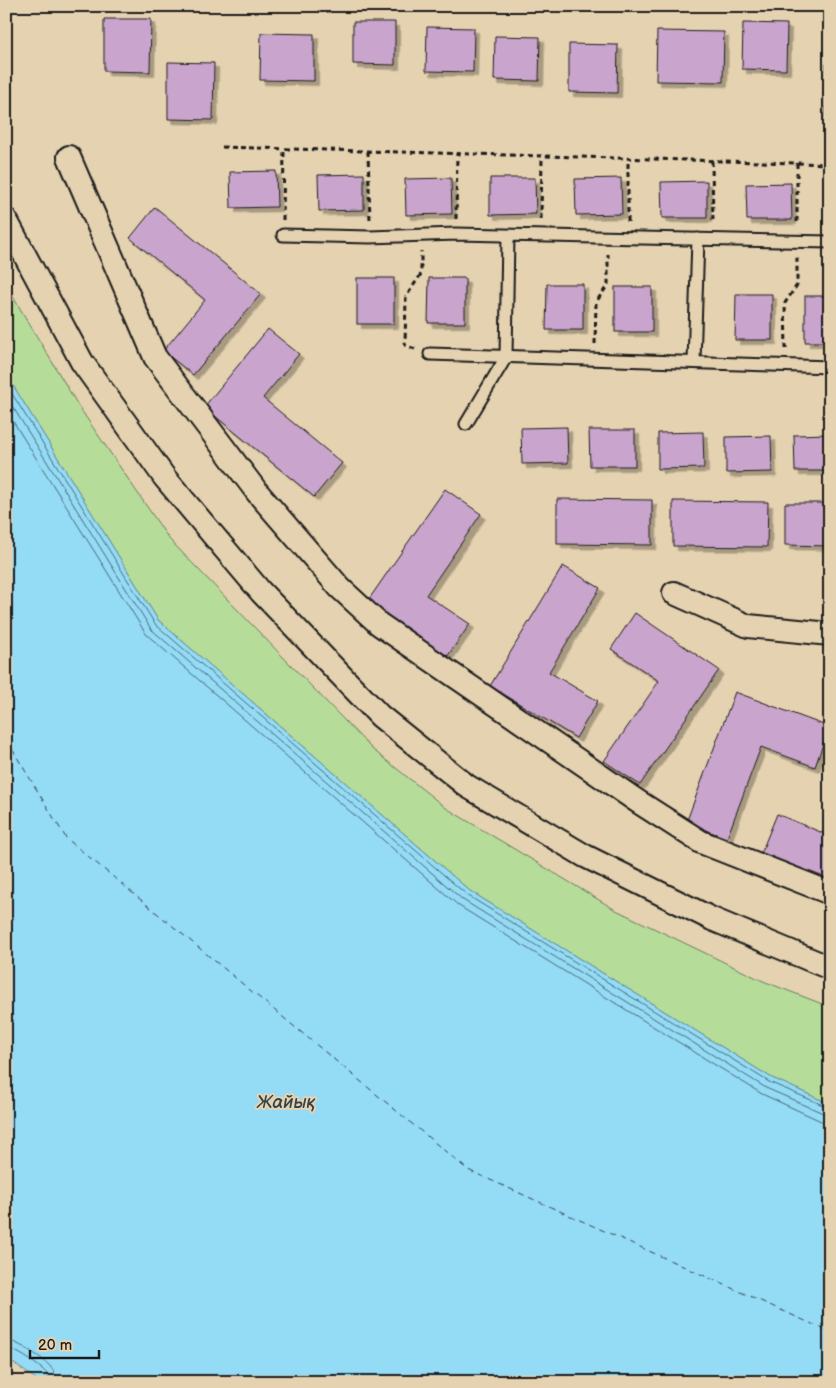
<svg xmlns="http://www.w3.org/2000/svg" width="836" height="1388" font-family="'Balsamiq Sans',sans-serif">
<defs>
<filter id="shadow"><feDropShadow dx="4.5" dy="4.5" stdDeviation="0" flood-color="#0004"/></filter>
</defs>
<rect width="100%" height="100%" fill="#e5d2b0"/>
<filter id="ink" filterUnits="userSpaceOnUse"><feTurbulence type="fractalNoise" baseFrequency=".02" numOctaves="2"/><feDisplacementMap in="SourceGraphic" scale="10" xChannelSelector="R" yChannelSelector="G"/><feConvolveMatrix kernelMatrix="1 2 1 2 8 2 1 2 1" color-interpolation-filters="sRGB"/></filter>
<g filter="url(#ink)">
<path fill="#b5dd99" stroke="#687c5a" d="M6,285L79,407L169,539L372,749L446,808L614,909L763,981L830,1007V1104L772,1078L470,891L158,620L6,374Z"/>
<path fill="#94dbf6" stroke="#648f9f" d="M6,374L158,620L470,891L772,1078L830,1104V1382H40L6,1358Z"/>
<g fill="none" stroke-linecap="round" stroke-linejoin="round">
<g stroke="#4c6873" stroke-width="1">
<path d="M6,384L155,624L467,895L769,1082L830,1108"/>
<path d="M6,396L151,629L463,900L766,1088L823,1113L830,1114"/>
<path d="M6,410L146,634L459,906L762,1094L821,1121L830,1122"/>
<path d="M6,1340C17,1341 47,1360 53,1370C55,1374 56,1378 56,1382"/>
<path d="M6,1348C14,1348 42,1367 47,1374C48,1377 48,1378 48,1382"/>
</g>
<path stroke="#344248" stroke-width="1" stroke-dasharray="6 5" stroke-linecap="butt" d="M6,739L66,838L468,1170L830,1332"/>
</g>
<g fill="#c9a4cc" stroke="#1c1c1c" filter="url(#shadow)">
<path d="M104,19H151L150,72L104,71Z"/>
<path d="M353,22H395V65L353,64Z"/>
<path d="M743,23L787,24L786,70L742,69Z"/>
<path d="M427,27L474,28L473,72L426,71Z"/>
<path d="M657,31L724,32L723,82L656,81Z"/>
<path d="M261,33L314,34V81L260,80Z"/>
<path d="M495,36L540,37L539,81L494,80Z"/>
<path d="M569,44L618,45L617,93L569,92Z"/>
<path d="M168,62L214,63L213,120L168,119Z"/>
<path d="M826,64H830V129H825Z"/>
<path d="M276,171L277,207L231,208L230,172Z"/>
<path d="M364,174V210L319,211L318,175Z"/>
<path d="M451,178L452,214L406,215L405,179Z"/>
<path d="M490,178H535L536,214L490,215Z"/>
<path d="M621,178L622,214L576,215L575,179Z"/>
<path d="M707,181V218H662L661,182Z"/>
<path d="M791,183L792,220H747L746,184Z"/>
<path d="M155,207L261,294L193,375L163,351L205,300L130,238Z"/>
<rect x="357" y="278" width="37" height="46"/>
<path d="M429,278H465V323H428Z"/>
<path d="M547,284H583V330H546Z"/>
<rect x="615" y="287" width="37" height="45"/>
<path d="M736,294H772V340H735Z"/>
<rect x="805" y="296" width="25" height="46"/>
<path d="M268,329L299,354L263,398L342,463L314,497L204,407Z"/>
<path d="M567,427L568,463L522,464L521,428Z"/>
<path d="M589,430H635V466H590Z"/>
<path d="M703,432L704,468L658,469V433Z"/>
<path d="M830,434V471H795L794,435Z"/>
<path d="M771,436L772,472L726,473V437Z"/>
<path d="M445,489L481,514L426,595L470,624L447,657L367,602Z"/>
<path d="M557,499L652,500V545L557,544Z"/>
<path d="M673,501L768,502L767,547L673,546Z"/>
<path d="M785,503H830V546L785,545Z"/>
<path d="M563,566L600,588L549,672L598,701L576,738L490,686Z"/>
<path d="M635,613L719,670L640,785L604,761L659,681L611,649Z"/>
<path d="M735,692L829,727L815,767L761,747L727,838L686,823Z"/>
<path d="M777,814L830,836V882L761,853Z"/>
</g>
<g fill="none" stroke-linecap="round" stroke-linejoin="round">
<g stroke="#1c1c1c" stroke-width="15">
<g id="lane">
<path d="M283,235L370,237L456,234L830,242"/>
<path d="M430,354L830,367"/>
<path d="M694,362L698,239"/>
<path d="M466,424L506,357L508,236"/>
</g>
</g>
<g stroke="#1c1c1c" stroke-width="26">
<g id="street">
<path d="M69,157L155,357L257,492L340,588L379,624L637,801L701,842L830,893"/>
<path d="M6,220L82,362L165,478L261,592L380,716L467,786L585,856L712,919L830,968"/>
<path d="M674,593L748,626L830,634"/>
</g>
</g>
<g stroke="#1c1c1c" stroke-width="3" stroke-dasharray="5 4" stroke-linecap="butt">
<path d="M222,147L830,164"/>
<path d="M368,151L370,222"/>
<path d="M712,161L713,224"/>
<path d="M797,163V225"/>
<path d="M456,219L457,153"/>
<path d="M541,219L542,156"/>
<path d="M283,220L284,148"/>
<path d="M628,222V159"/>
<path d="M595,344L596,302L608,285V254"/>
<path d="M415,349L405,345L406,297L421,274V251"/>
<path d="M786,349L785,303L797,285V257"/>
</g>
<use href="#lane" stroke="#e5d2b0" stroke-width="11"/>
<use href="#street" stroke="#e5d2b0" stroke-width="22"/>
</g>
</g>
<g text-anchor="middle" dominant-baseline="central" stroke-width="4" stroke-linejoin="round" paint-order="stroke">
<g font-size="18" font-style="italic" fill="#344248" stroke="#e5d2b0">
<text x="286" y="1102">Жайық</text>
</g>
</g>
<rect width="836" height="1388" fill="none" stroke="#e5d2b0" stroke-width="25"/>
<rect x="12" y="12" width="811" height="1363" fill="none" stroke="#1c1c1c" stroke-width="2" filter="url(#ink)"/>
<path d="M30 1350v8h69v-8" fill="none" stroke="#1c1c1c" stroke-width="2.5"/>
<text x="38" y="1350" font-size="15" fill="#1c1c1c" stroke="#e5d2b0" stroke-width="4" paint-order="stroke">20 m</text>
</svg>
